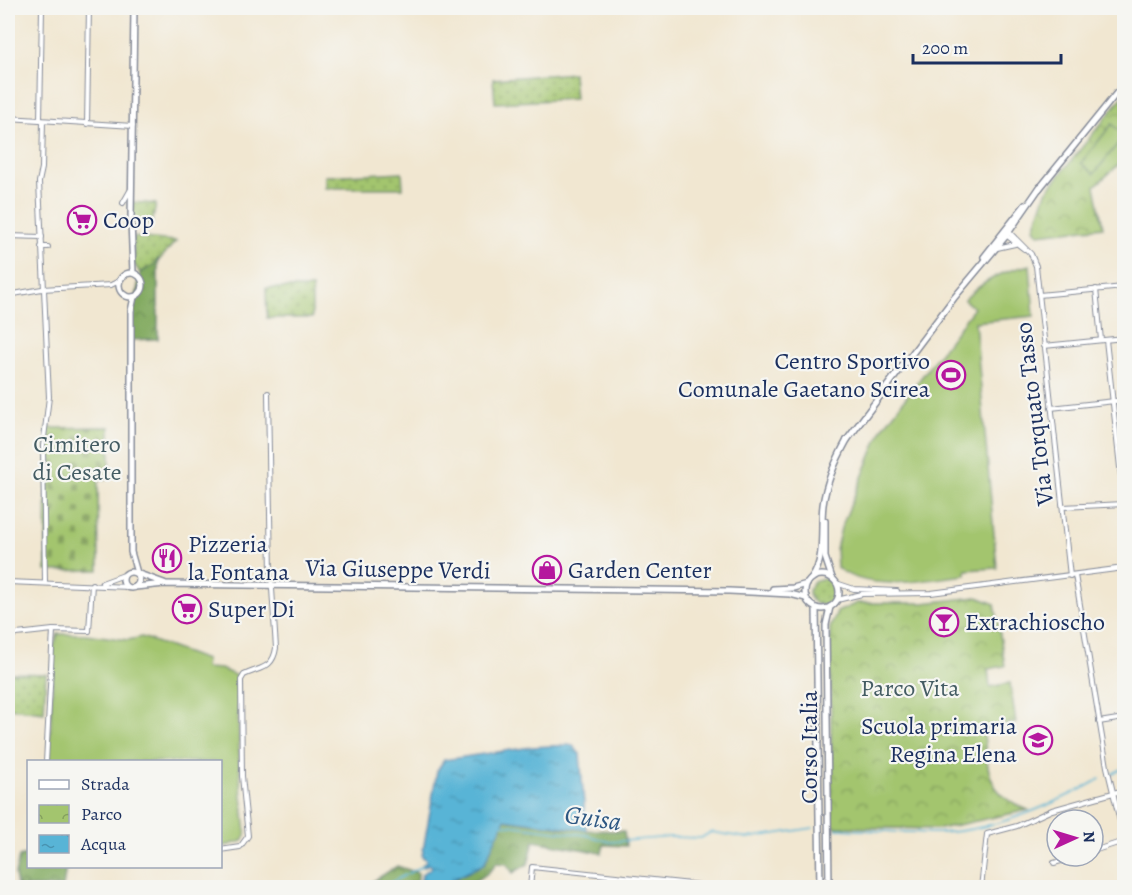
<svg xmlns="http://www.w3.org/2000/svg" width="1132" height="895" font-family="Alegreya,serif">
<defs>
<pattern id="grass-dots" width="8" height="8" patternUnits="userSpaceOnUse" patternTransform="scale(1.5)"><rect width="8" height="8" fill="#a3c56e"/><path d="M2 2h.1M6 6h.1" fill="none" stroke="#84a05e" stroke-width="1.8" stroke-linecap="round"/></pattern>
<pattern id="forest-crowns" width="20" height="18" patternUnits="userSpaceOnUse" patternTransform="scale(1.5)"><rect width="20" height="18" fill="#82aa61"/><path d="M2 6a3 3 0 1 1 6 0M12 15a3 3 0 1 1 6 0" fill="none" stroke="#6a8b53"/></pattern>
<pattern id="cemetery-stones" width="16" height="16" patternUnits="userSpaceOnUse" patternTransform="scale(1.5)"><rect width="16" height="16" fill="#a3c56e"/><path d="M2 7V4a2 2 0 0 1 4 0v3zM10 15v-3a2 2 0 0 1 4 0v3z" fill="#84a05e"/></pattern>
<pattern id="park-crowns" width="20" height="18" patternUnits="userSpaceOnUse" patternTransform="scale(1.5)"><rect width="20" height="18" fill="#a3c56e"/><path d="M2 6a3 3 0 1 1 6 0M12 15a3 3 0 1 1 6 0" fill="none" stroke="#84a05e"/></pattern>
<pattern id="water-ripples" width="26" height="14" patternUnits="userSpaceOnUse" patternTransform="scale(1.5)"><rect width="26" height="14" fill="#58b4d6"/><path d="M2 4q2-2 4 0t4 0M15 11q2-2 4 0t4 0" fill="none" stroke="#4893b1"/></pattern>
</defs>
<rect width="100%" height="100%" fill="#f6f6f2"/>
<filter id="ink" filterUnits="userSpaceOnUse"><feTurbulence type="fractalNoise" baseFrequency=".0167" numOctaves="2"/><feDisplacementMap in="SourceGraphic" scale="12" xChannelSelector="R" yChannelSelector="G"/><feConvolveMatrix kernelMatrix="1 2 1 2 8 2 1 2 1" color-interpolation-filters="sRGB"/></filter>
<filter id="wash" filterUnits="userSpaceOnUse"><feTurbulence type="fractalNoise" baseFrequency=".008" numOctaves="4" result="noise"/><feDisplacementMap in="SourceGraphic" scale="24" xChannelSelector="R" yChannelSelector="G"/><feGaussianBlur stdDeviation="1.35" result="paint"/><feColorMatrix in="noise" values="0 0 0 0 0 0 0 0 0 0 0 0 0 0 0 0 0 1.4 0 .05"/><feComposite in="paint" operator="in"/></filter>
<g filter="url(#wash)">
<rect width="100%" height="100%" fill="#f1e7d1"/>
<g fill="url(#grass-dots)" stroke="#5f7a66" stroke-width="1.5">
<path d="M573,73L575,99L495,103L493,79Z"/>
<path d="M402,172L403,188H325V176Z"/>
<path d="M131,202L156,204L152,224L130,220Z"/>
<path d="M133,237L176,241L155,265L140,273L134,264Z"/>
<path d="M266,288H312V318H267Z"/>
<circle cx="822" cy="592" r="13"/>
<path d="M8,673L46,674L44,712L8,708Z"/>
</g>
<g fill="url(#forest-crowns)" stroke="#4e6c60" stroke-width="1.5">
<path d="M158,259V339L129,340L140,273L154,265Z"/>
<path d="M504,819L586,830L624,831L626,846L604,845L602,853L534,841L528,864L513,873L507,864L496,863C489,877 465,887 451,888L452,880L484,864Z"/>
<path d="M28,855V866L66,867L63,887H17L15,874L19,857Z"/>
<path d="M397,866L418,873L417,887H364Z"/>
</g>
<path fill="url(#cemetery-stones)" stroke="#5f7a66" stroke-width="1.5" d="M110,427V479H98L99,570L46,571L47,428Z"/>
<g fill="url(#park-crowns)" stroke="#5f7a66" stroke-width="1.5">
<path d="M1124,95V160L1095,186L1103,227L1038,234L1034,228L1046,192Z"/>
<path d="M977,597L995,604L1005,666L988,669L990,687L1010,683L1016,723L983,729C990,772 983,791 1028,810L939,829L832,827L830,628L837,612L857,603H923Z"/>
</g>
<g fill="#a3c56e" stroke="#5f7a66" stroke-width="1.5">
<path d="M1112,124L1124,136L1094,174L1081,163Z"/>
<path d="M1030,265L1034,316L975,322L997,568L966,570V575C926,579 872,594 837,568L836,549L841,528L882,429L974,308L964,300C984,280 1003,271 1030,265Z"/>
<path d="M58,634H86L128,640L142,637L206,660L205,668L221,669L237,676L240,777L246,834L243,841L221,847L220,762H49L54,645Z"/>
</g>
<path fill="url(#water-ripples)" stroke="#3a729a" stroke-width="1.5" d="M572,745L580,754L586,830L505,819L484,864L452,880L451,887H420L422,874L432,867L429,864L423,867L422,865L427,861L422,856L437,771L444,760L531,747Z"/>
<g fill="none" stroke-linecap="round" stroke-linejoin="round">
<g stroke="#58b4d6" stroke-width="1.5">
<path d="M1112,774L1124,768"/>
<path d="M501,824L586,835L610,842L671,837L701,838L711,832L748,838L813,828"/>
<path d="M836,829C870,830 905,833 938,833C993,831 1053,805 1100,779"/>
<path d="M381,888L424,865"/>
</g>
</g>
</g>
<g filter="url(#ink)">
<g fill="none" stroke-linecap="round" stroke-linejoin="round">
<g stroke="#868b98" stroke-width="6">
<g id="minor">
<path d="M8,118L133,126"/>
<path d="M40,120L42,8"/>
<path d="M43,121L42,168L39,182L49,397L43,446L45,582"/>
<path d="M87,124L89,8"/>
<path d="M123,203L131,189"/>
<path d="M1009,232L1031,254L1036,266L1070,576"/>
<path d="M1006,235L1024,249"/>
<path d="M8,236L42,237"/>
<path d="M41,247H48"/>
<path d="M997,248L1015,244"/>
<path d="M1096,289L1101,340"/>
<path d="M8,295L42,289L111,285L119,281"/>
<path d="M1039,295L1124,287"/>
<path d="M1106,340L1124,504"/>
<path d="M1044,346L1124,338"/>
<path d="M1051,408L1124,400"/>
<path d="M1063,507L1124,504"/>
<path d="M1075,575L1107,767L1124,838"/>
<path d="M8,582L129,587"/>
<path d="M102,583L124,575"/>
<path d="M836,583L854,589L897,591"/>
<path d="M837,600L862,594L931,593L1124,568"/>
<path d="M8,635L53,630L89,631L92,584"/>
<path d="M1099,722L1124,718"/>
<path d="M46,762L53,630"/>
<path d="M220,850L240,847L248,836L242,776L241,680L244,675C260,667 273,669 276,648L271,574L268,393"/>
<path d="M1093,851L1124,841"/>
<path d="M1054,863L1078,856"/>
<path d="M530,888L532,867L728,888"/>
<path d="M981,888L987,834L1017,826L1052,810L1124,790"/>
</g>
</g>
<g stroke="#868b98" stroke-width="8">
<g id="tertiary">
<path d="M1039,189L1124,84"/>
<path d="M984,257L1025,205"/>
<circle cx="131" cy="285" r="12"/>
<path d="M133,273L131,220L134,8"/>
<path d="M134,297L131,311V552L137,573"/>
<path d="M906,361L847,440L954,298L1006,236L1040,187"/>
<path d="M825,521V557L832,578"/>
<circle cx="131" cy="580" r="8"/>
<path d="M139,574L164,583"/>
<circle cx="822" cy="592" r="17"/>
<path d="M812,578C826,558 820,529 823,505C826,482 836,460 847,440"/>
<path d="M135,587L165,584L729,591L790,594L806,598"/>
<path d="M773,589L793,588L807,584"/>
<path d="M816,608L820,888"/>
<path d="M829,888L826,625L830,607"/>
</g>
</g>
<use href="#minor" stroke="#fff" stroke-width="4"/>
<use href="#tertiary" stroke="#fff" stroke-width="5"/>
</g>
</g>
<defs>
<g id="supermarket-ring" transform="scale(1.5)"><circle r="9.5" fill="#f6f6f2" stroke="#b5179e" stroke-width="1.5"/><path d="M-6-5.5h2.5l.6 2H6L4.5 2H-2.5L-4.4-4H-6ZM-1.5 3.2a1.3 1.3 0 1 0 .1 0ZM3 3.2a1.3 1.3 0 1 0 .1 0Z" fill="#b5179e"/></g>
<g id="stadium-ring" transform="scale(1.5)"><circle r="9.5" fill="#f6f6f2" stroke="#b5179e" stroke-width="1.5"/><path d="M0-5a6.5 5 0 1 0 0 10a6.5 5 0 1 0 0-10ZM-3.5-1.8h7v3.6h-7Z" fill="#b5179e"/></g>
<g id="restaurant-ring" transform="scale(1.5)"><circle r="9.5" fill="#f6f6f2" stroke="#b5179e" stroke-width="1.5"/><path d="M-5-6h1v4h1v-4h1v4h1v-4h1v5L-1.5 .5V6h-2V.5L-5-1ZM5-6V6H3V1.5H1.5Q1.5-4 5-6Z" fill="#b5179e"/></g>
<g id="shop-ring" transform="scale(1.5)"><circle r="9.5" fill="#f6f6f2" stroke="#b5179e" stroke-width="1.5"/><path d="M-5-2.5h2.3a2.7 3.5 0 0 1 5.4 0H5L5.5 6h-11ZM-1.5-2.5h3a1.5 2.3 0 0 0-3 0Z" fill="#b5179e"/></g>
<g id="bar-ring" transform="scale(1.5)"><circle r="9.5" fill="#f6f6f2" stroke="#b5179e" stroke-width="1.5"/><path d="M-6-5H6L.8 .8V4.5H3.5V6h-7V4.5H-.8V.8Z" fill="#b5179e"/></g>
<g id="school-ring" transform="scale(1.5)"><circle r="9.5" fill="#f6f6f2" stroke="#b5179e" stroke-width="1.5"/><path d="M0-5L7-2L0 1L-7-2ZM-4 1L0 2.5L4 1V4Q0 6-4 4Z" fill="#b5179e"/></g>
</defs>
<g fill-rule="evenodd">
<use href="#supermarket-ring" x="82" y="220"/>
<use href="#stadium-ring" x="951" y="375"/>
<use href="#restaurant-ring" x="167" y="558"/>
<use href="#shop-ring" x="547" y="570"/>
<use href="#supermarket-ring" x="187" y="609"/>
<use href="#bar-ring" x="944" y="622"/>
<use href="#school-ring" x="1038" y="740"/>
</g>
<g text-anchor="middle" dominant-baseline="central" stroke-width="4.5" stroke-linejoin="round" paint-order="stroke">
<g font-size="24" fill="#1b2f5e" stroke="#f6f6f2" text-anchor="start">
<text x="103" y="220">Coop</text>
<text x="930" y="361" text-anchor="end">Centro Sportivo<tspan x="930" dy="28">Comunale Gaetano Scirea</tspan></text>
<text x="188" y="544">Pizzeria<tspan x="188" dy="28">la Fontana</tspan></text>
<text x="568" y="570">Garden Center</text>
<text x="208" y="609">Super Di</text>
<text x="965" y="622">Extrachioscho</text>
<text x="1017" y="726" text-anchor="end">Scuola primaria<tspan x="1017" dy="28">Regina Elena</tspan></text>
</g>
<g font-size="24" fill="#1b2f5e" stroke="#f6f6f2">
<text transform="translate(1034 414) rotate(-97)">Via Torquato Tasso</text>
<text transform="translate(398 569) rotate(1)">Via Giuseppe Verdi</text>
<text transform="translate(809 747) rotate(-90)">Corso Italia</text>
</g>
<g font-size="24" fill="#445c63" stroke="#f6f6f2">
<text x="77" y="444">Cimitero<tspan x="77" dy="28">di Cesate</tspan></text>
<text x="910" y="688">Parco Vita</text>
</g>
<g font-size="26" font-style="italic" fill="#2d5782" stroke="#f6f6f2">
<text transform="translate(593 818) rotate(8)">Guisa</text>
</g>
</g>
<rect width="1132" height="895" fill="none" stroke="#f6f6f2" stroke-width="30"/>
<rect x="27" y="760" width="195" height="108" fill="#f6f6f2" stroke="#9ea6b7" stroke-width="1.5"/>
<rect x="39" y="780" width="30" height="9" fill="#ffffff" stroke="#9ea6b7" stroke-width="1.5"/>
<text x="81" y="790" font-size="18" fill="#1b2f5e">Strada</text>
<rect x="39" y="805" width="30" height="18" fill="url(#park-crowns)" stroke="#9ea6b7" stroke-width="1.5"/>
<text x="81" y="820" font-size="18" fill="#1b2f5e">Parco</text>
<rect x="39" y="835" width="30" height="18" fill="url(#water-ripples)" stroke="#9ea6b7" stroke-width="1.5"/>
<text x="81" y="850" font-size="18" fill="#1b2f5e">Acqua</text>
<g transform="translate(1075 838) rotate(86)"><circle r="28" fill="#f6f6f2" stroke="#9ea6b7" stroke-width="1.5"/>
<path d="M0-4.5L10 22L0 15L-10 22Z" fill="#b5179e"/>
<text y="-9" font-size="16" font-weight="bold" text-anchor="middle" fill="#1b2f5e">N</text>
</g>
<path d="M913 54v9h148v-9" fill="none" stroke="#1b2f5e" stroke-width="3"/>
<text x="922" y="54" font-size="18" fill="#1b2f5e" stroke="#f6f6f2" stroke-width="4.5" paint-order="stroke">200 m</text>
</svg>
